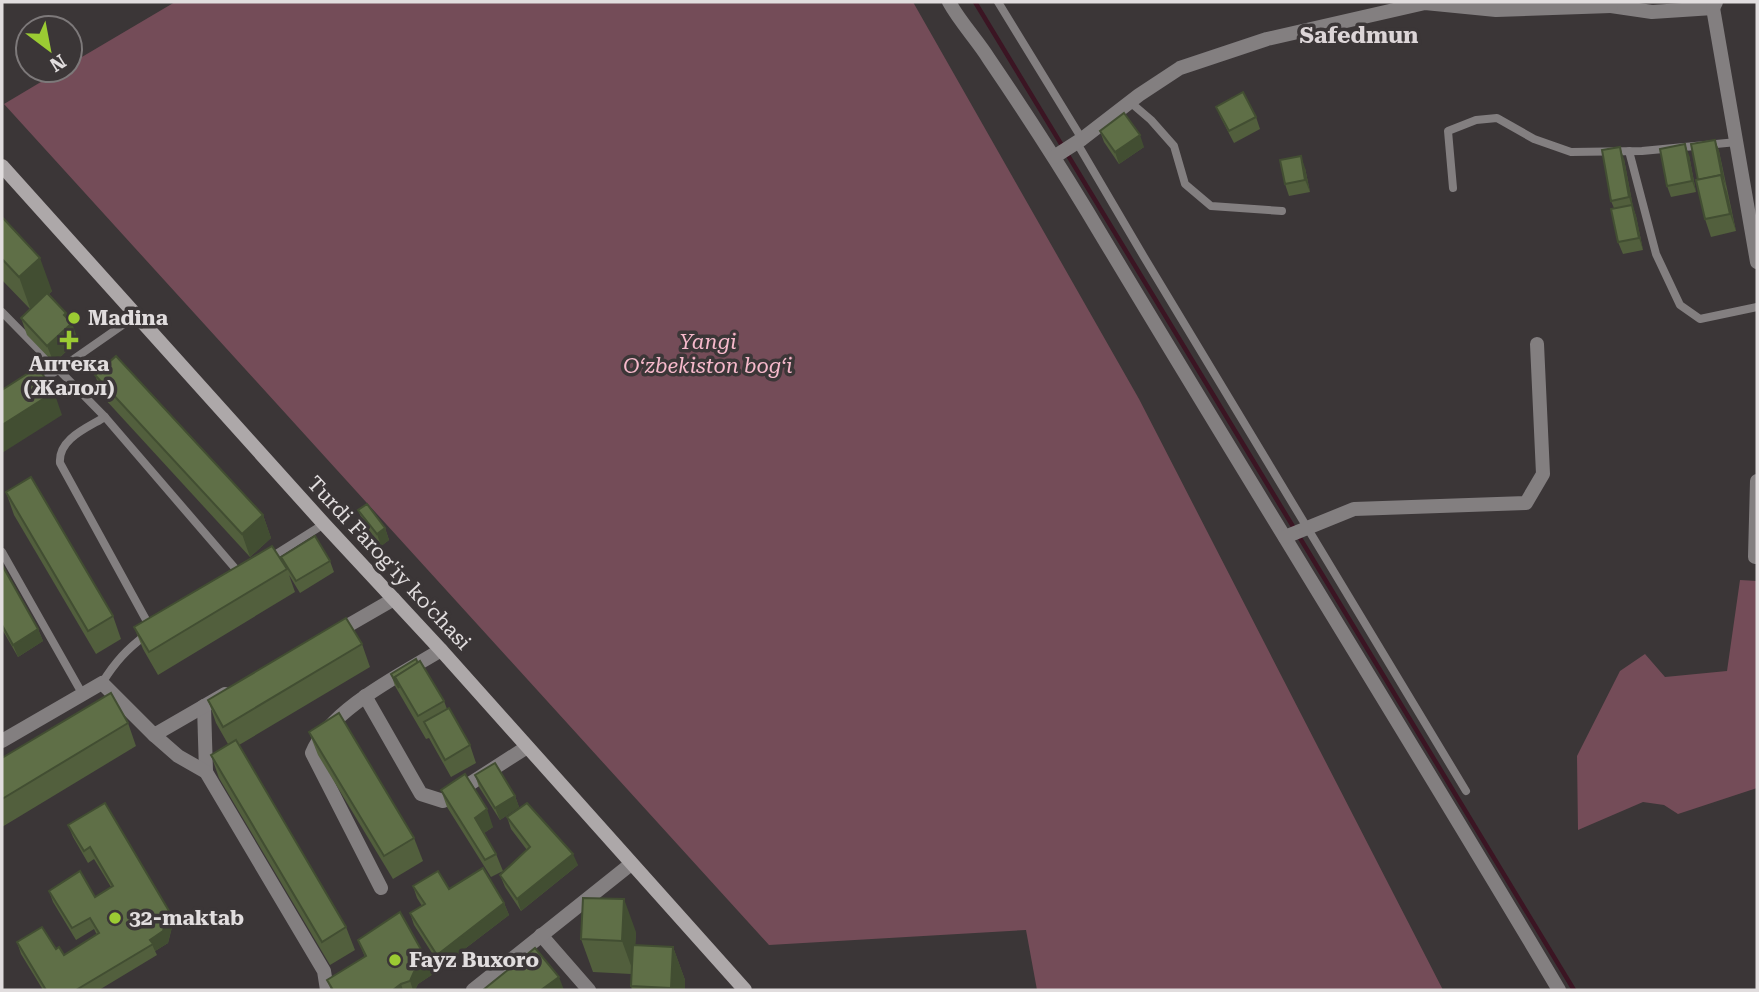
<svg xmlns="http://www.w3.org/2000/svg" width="1759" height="992" font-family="'Roboto Serif',serif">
<rect width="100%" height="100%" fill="#3b3637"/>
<g fill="#744c58">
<path d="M175,2H913L1139,399L1443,990H1037L1026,930L769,945L4,104L61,70H70V64Z"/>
<path d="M1740,580L1757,581V788L1678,814L1664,805L1643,802L1578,830L1577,756L1620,671L1645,654L1665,677L1727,671Z"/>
</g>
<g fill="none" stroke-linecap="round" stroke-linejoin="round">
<path stroke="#3b1523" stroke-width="4.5" d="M975,2L1574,990"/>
<g stroke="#837f80" stroke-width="8">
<path d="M998,2L1082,139"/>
<path d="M1130,102L1151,120L1174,146L1185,184L1211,206L1282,211"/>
<path d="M1077,143L1144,257L1466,791"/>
<path d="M1629,151L1656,254L1680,305L1700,319L1757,307"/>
<path d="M1453,188L1448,131L1476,120L1497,118L1534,139L1571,152L1642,151L1737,142"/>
<path d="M2,312L105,417L240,574"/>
<path d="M38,382L58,370L137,315"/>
<path d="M105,417C87,428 58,439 60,463L150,627"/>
<path d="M2,552L83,695"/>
<path d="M270,558L324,524"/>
<path d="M102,683C116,661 126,650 147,634"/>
</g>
<g stroke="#837f80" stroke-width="14">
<path d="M949,2C960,22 977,40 989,59C1023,109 1056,160 1087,211C1243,472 1404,729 1559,990"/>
<path d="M1611,6L1652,12L1713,8L1716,2"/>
<path d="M1713,8L1757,262"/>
<path d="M1054,157L1082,139L1139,95L1180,68L1267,39L1425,3L1496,10L1611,6V2"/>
<path d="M1757,481L1755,557H1757"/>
<path d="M1285,537L1354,509L1526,503L1543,474L1537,344"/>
<path d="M335,633L394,599"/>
<path d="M365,696L421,794L443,801L527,747"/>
<path d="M204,706L206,772"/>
<path d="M154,735L178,756L206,772L324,971L327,990"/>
<path d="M2,741L102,683L154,735L225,694"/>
<path d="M381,888L312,753C330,709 402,674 441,650"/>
<path d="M541,935L589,990"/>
<path d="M473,990L631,864"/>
</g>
<path stroke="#ada8a9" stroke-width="14" d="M2,166L324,524L441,650L745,990"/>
</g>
<g fill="#525f3d">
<path d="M1216,107L1256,117L1260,129L1234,143L1221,118Z"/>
<path d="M1100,131L1144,147L1119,164L1104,142Z"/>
<path d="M1715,140L1719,151L1736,231L1711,237L1705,219Z"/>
<path d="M1689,155L1696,192L1671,197L1667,186Z"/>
<path d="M1624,159L1633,207L1636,216L1643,250L1623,254L1618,242L1614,208L1611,201Z"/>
<path d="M1305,168L1310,192L1289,196L1285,184Z"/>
<path d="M2,217L52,291L49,294L66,313L78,340L54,363L27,335L21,318L30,309L2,280Z"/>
<path d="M95,375L263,515L271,538L250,557L104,398Z"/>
<path d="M6,492L113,616L121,639L96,654L14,515Z"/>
<path d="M358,510L385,528L389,540L381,546L363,522Z"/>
<path d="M281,557L330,561L334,572L300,593L289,575L295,592L158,675L143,649L134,627L283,563Z"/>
<path d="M2,565L38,629L43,641L18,657L2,629Z"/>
<path d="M362,644L370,667L239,745L346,927L355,950L330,965L219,778L211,755L228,744L216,723L208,700Z"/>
<path d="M391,674L444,701L447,709L470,745L476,763L451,777L429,738L426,739L395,686Z"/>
<path d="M128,723L136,746L2,827V758Z"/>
<path d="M309,732L414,838L423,861L393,879L318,755Z"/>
<path d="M475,775L515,796L519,807L500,820L479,787Z"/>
<path d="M441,790L493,827L484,833L496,854L503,871L491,877L447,807Z"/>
<path d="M507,817L578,865L521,911L505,887L500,875L527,850L511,829Z"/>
<path d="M68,825L169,911L173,923L168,943L155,951L157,955L99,990H43L21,954L17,942L56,949L64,955L97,935L94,929L76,940L53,902L49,891L95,897L111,887L94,859L88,863L73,837Z"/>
<path d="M413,886L449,889L504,903L509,915L441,967L414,925L410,913L422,906L417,898Z"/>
<path d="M636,932L635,945L673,947L685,980V990H632L631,986V974L593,972L581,939Z"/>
<path d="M358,940L428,962L433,974L418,984L415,990H331L327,980L365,957Z"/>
</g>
<g fill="#424e32">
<path d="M1140,135L1144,147L1119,164L1115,152Z"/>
<path d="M1715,140L1719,151L1726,187L1722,176Z"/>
<path d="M1685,144L1689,155L1696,192L1692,181Z"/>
<path d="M1620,147L1624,159L1633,207L1636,216L1643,250L1639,238L1632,207L1629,197Z"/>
<path d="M1301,156L1305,168L1310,192L1305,180Z"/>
<path d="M1721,175L1727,192L1736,231L1730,214Z"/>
<path d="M40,258L52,291L31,311L19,277Z"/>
<path d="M66,313L70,324L72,323L78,340L54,363L47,346L64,315Z"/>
<path d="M54,392L62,415L2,453V425Z"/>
<path d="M263,515L271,538L250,557L242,534Z"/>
<path d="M385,528L389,540L381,546L377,534Z"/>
<path d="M38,629L43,641L18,657L13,645Z"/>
<path d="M515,796L519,807L500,820L495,808Z"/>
<path d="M487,809L493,827L481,835L475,818Z"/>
<path d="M573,854L578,865L521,911L517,899Z"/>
<path d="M624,899L636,932L634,974L622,941Z"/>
<path d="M504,903L509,915L441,967L437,955Z"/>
<path d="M169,911L173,923L168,943L155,951L150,940Z"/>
<path d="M673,947L685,980V990H672L671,988Z"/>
<path d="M428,962L433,974L418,984L415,990H413L410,981L414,972Z"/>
<path d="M559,977L564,990H541Z"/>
<path d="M401,984L403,990H393Z"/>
</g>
<g fill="#5f6f47" stroke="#424e32" stroke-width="2">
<path d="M1243,92L1256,117L1229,131L1216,107Z"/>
<path d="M1124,113L1140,135L1115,152L1100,131Z"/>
<path d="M1715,140L1722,176L1721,175L1698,180L1691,144Z"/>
<path d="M1685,144L1692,181L1667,186L1660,149Z"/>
<path d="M1620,147L1629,197L1611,201L1602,150Z"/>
<path d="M1301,156L1305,180L1285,184L1280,160Z"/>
<path d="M1721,175L1730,214L1705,219L1696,180Z"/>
<path d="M1632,205L1639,238L1618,242L1611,209Z"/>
<path d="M2,217L40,258L19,277L2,259Z"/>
<path d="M47,293L66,313L64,315L72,323L47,346L21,318Z"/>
<path d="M116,356L263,515L242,534L95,375Z"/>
<path d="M38,367L54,392L2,425V390Z"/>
<path d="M31,477L113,616L88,631L6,492Z"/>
<path d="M367,504L385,528L377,534L358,510Z"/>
<path d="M315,536L330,561L296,581L281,557Z"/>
<path d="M272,546L287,569L149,652L134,627Z"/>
<path d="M2,565L38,629L13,645L2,625Z"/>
<path d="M346,618L362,644L223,727L208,700Z"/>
<path d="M416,659L418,663L395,677L399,688L391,674Z"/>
<path d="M420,661L444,701L418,716L395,677Z"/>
<path d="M111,693L128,723L2,799V758Z"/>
<path d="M449,708L470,745L445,760L424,722Z"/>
<path d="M339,713L414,838L384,856L309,732Z"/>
<path d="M236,740L346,927L322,942L211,755Z"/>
<path d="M495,763L515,796L495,808L475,775Z"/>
<path d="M465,774L487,809L475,818L496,854L485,860L441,790Z"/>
<path d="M105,803L169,911L163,931L150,940L153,944L76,990H46L17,942L42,927L56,949L59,947L64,955L99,933L90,918L72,928L49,891L80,871L95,897L113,886L90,847L84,851L68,825Z"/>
<path d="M527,803L573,854L517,899L500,875L530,847L507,817Z"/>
<path d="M483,868L504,903L437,955L410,913L425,904L413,886L438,871L449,889Z"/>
<path d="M583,898L624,899L622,941L581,939Z"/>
<path d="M400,912L428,962L414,972L410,981L401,984L393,990H333L327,980L366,956L358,940Z"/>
<path d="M633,945L673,947L671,988L631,986Z"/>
<path d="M535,948L559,977L541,990H483Z"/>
</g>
<g fill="#9bcb33" stroke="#3b3637" stroke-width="2.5">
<circle cx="74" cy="318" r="7"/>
<path d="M65.5 329.5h7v7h7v7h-7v7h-7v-7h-7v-7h7z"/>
<circle cx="115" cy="918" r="7"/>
<circle cx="395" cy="960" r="7"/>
</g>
<g text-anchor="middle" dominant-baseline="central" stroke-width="7" stroke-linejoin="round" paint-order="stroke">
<g font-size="21" font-weight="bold" fill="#e1ddde" stroke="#3b3637" text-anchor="start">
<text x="88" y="318">Madina</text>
<text x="69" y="364" text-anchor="middle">Аптека<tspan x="69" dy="24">(Жалол)</tspan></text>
<text x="129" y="918">32-maktab</text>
<text x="409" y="960">Fayz Buxoro</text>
</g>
<g font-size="21" font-style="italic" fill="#f6b9cb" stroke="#3b3637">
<text x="708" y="342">Yangi<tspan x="708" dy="24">Oʻzbekiston bogʻi</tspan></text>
</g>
<g font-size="21" fill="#e1ddde" stroke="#3b3637">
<text transform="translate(389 563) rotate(47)">Turdi Farog'iy ko'chasi</text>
</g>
<g font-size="23" font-weight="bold" fill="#dcd5d7" stroke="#3b3637">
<text x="1359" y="35">Safedmun</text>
</g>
</g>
<rect width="1759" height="992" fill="none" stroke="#e1ddde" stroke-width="7"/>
<g transform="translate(49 49) rotate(148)"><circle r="33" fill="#3b3637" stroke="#7d797a" stroke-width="2"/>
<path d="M0-5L12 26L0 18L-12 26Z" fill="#9bcb33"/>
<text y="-10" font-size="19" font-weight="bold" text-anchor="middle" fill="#e1ddde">N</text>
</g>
</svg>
